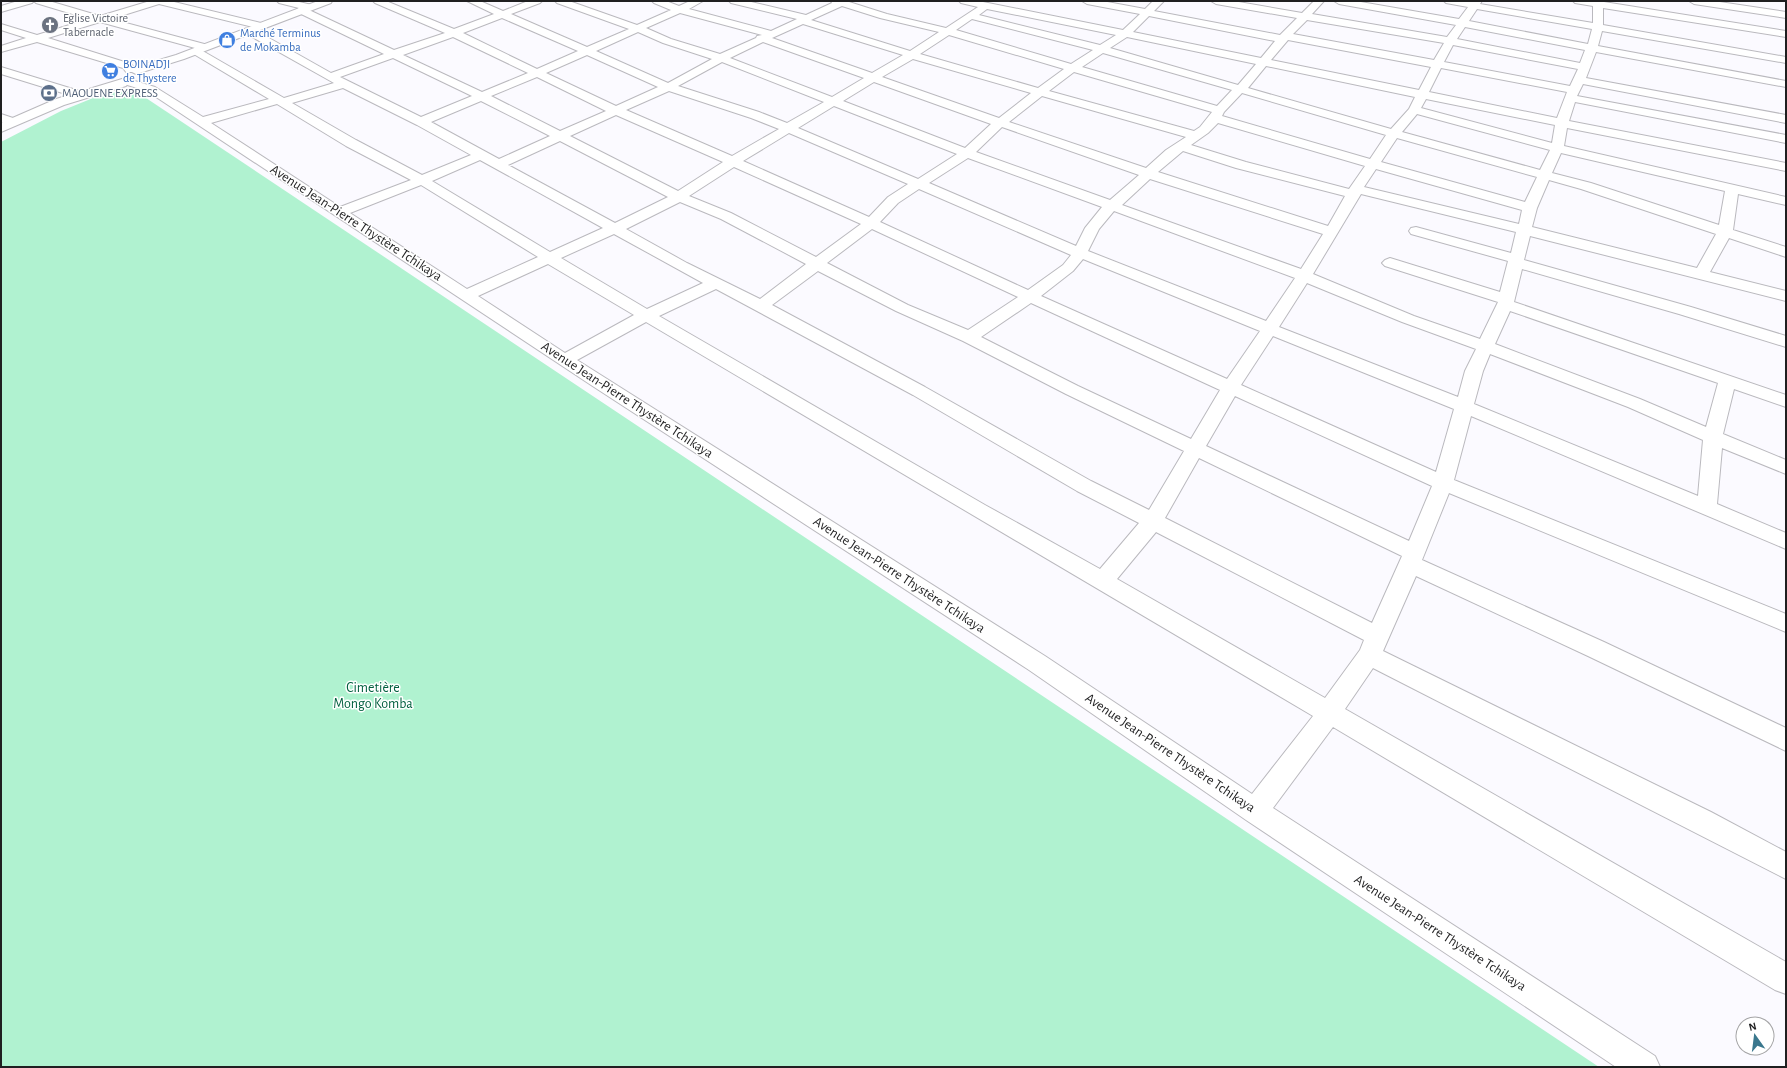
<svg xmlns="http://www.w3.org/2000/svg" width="1787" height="1068" font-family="'Alegreya Sans',sans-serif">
<rect width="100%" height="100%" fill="#fbfaff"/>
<path fill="#b0f2d0" d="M134,90L1599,1067H1V142L61,111L103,94Z"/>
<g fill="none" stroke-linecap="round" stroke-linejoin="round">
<g stroke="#bab9be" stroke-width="2">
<g id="minor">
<path d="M18,1H34L32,3L1,12V6Z"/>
<path d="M34,1H49L100,16L150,1H170L265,24L266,26L265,28L261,29L159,4L111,19L208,45L209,47L208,49L201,50L284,98L334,83L245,33L244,31L245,29H253L331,73L384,54L297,12L296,10L299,8L279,3L277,1H295L312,5L314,7L312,9L309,10L394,50L445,33L375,3L373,1H386L454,29L494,14L467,1H480L503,11L528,1H542L540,3L511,14L587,47L629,29L557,3L555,1H569L637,25L671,10L654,3L652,1H666L679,6L690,1H703L689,9L771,31L797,19L731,3L729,1H747L806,15L832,3L831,1H846L887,14L946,28L978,7L961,3L959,1H978L1123,30L1140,14L1087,4L1082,1H1102L1145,9L1153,1H1164L1154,11L1280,35L1297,18L1216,4L1211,1H1233L1302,13L1314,1H1324L1312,14L1447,37L1456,25L1339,4L1334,1H1355L1459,19L1468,7L1446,3L1444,1H1482L1480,4L1593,23V6L1575,3L1573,1H1605L1604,2L1786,31V37L1603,8V25L1786,57V63L1602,31L1598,46L1786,81V87L1596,52L1586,78L1786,115V123L1583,84L1577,96L1786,135V143L1575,102L1569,121L1786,163V171L1567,128L1564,146L1786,197V205L1738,194L1733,230L1786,247V257L1729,238L1710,272L1786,291V301L1530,236L1524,260L1691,307L1786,336V347L1679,314L1522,269L1514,302L1786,395V407L1734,389L1723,434L1786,460V474L1722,448L1717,504L1786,533V549L1471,416L1454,480L1786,614V632L1449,493L1422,560L1604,642L1786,728V751L1588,656L1416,576L1383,651L1711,812L1786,852V879L1373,668L1345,709L1786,962V994L1775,990L1333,727L1273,808L1655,1056L1660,1067H1616L1246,820L1029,670L591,385L147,91L124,84L122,82L128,79L155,87L203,117L269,99L192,53L191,51L195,48L100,22L48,38L131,64L136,70L134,72H126L123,68L37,42L1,52V46L26,38L1,30V24L37,35L89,19L36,3ZM842,6L880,18L939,32L910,51L811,20ZM987,9L1116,35L1100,45L979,15ZM1477,9L1592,29L1588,44L1469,21ZM680,13L762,35L757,36L756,38L720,54L671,39L646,28ZM1149,16L1275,41L1261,58L1133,32ZM502,18L578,51L537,69L463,33ZM972,19L1093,50L1071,64L956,30ZM1307,20L1444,43L1434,60L1293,34ZM803,24L903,55L872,73L772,38ZM1465,27L1585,50L1580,63L1457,39ZM638,32L663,43L712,59L668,83L596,51ZM949,35L1064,69L1038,88L920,54ZM453,37L528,73L482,92L403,55ZM1127,37L1256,64L1238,85L1110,48ZM1288,40L1431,67L1419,90L1271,60ZM763,42L864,78L832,97L730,58ZM1453,45L1578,69L1570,86L1444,62ZM1103,53L1232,90L1217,106L1082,67ZM587,55L658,87L616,106L546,73ZM393,58L472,96L421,117L340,77ZM913,59L1031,93L999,118L882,77ZM722,62L824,102L787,123L759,112L678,86ZM1266,66L1415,97L1409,109L1391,129L1248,88ZM1441,68L1567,92L1557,118L1429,92ZM1074,72L1212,112L1200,127L1194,131L1049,91ZM537,77L606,111L560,131L491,96ZM874,82L991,124L965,148L843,101ZM343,88L417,125L471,155L422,175L356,140L292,103ZM669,91L751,118L779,129L732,156L626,110ZM1242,93L1386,135L1370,159L1222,116L1224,112ZM1042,96L1186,137L1166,150L1146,168L1009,122ZM1426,99L1555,125L1552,143L1421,108ZM481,101L550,136L499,159L431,122ZM277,104L346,146L411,180L340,207L211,123ZM834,106L957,154L918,179L798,128ZM1417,114L1550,150L1540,170L1402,132ZM616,115L723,162L678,191L570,136ZM1218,123L1365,166L1349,189L1246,162L1191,145L1208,133ZM1002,127L1139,175L1110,200L976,152ZM789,133L908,184L888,197L869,217L743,161ZM1397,138L1537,177L1525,202L1381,162ZM560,141L668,197L615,223L508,165ZM1183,151L1236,168L1345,196L1328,226L1158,172ZM1561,153L1725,191L1719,225L1591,183L1552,173ZM968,158L1102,207L1085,228L1076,246L929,183ZM480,160L603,228L550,252L432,181ZM734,167L861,224L816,257L731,213L689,196ZM1376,169L1522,210L1519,224L1364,187ZM1150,179L1323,234L1301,269L1122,205ZM1549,180L1581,189L1716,234L1697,268L1532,227L1537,208ZM421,185L538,257L467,289L350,213ZM919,189L1071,255L1063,265L1028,290L880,222L898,203ZM1361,194L1516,232L1511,253L1416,227L1411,228L1409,231L1411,234L1508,261L1500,292L1390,258L1385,260L1382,263L1385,266L1498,302L1480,339L1414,316L1313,274ZM680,202L721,219L806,264L760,299L687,263L626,229ZM1114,211L1295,278L1266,321L1088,251L1099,229ZM872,229L1018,297L968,330L908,305L827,263ZM614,234L703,283L647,309L561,258ZM1083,259L1260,331L1227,379L1041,296L1073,271ZM548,264L634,315L565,353L478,296ZM818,271L896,311L963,341L1066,394L1184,451L1149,510L1091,481L925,387L772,305ZM1307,283L1402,322L1476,349L1465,371L1458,397L1279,327ZM716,289L913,395L1077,491L1139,523L1100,569L985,505L659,316ZM1031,303L1220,390L1191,439L1078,386L981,337ZM1510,311L1718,383L1706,427L1640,399L1495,344ZM646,322L1313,716L1252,794L1045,656L577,360ZM1273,336L1454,409L1436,472L1241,385ZM1490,354L1628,407L1703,440L1698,496L1474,404L1483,371ZM1235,396L1432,486L1409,541L1206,446ZM1199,458L1402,556L1372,623L1165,518ZM1156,532L1364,640L1360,650L1325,698L1117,579Z"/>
<path d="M1689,1H1713L1786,12V18L1694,4Z"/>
<path d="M1,67L86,93L88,95L82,99L1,74Z"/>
<path d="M1,114L16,119L18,122L16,125L12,126L1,122Z"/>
</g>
</g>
<g stroke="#bab9be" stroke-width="2">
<g id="highway">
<path d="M318,1H332L331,3L184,59L136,74L132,72L130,70L132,68L176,55Z"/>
<path d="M122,79L126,80L128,83L126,86L64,105L1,132V123L56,99Z"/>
</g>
</g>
<use href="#minor" fill="#fff" fill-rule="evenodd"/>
<use href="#highway" fill="#fff" fill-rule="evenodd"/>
</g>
<defs>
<g id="church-disc" transform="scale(0.9)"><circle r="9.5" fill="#6b7280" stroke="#fff"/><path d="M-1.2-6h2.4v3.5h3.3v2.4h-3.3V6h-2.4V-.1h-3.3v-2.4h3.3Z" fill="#fff"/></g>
<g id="shop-disc" transform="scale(0.9)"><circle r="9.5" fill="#3f7fe0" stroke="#fff"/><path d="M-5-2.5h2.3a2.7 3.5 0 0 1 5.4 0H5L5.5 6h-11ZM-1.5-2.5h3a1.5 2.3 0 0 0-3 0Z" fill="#fff"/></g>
<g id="supermarket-disc" transform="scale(0.9)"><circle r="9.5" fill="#3f7fe0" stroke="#fff"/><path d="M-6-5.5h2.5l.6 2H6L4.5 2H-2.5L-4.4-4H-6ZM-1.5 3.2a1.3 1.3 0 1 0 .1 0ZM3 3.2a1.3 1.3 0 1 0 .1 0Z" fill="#fff"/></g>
<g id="bank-disc" transform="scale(0.9)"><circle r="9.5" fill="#5c6f8a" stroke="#fff"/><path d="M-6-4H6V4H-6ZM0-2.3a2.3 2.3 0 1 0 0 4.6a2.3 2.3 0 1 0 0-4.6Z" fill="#fff"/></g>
</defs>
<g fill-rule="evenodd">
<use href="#church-disc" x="50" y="25"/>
<use href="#shop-disc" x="227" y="40"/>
<use href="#supermarket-disc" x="110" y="71"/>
<use href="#bank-disc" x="49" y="93"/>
</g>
<g text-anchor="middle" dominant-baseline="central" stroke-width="3" stroke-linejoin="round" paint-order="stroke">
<g font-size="12" fill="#5b616d" stroke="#fff" text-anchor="start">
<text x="63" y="18">Eglise Victoire<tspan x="63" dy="14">Tabernacle</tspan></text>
</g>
<g font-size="12" fill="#366cbe" stroke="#fff" text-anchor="start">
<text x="240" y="33">Marché Terminus<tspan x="240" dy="14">de Mokamba</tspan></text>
<text x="123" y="64">BOINADJI<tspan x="123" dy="14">de Thystere</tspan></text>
</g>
<g font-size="12" fill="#4e5e75" stroke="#fff" text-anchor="start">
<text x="62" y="93">MAOUENE EXPRESS</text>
</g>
<g font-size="14" fill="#1f1f20" stroke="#fff">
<text transform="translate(356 223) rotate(33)">Avenue Jean-Pierre Thystère Tchikaya</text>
<text transform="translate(627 400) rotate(33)">Avenue Jean-Pierre Thystère Tchikaya</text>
<text transform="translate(899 575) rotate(33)">Avenue Jean-Pierre Thystère Tchikaya</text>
<text transform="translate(1170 753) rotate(34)">Avenue Jean-Pierre Thystère Tchikaya</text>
<text transform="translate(1440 933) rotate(33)">Avenue Jean-Pierre Thystère Tchikaya</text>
</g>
<g font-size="14" fill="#005f3e" stroke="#fff">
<text x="373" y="688">Cimetière<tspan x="373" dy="16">Mongo Komba</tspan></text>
</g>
</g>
<rect width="1787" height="1068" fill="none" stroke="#1f1f20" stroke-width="4"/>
<g transform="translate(1755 1036) rotate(346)"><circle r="19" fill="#ffffff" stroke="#a5a5a6"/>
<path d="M0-3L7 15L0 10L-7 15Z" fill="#3a778d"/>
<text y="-6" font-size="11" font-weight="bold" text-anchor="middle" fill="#1f1f20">N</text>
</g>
</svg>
